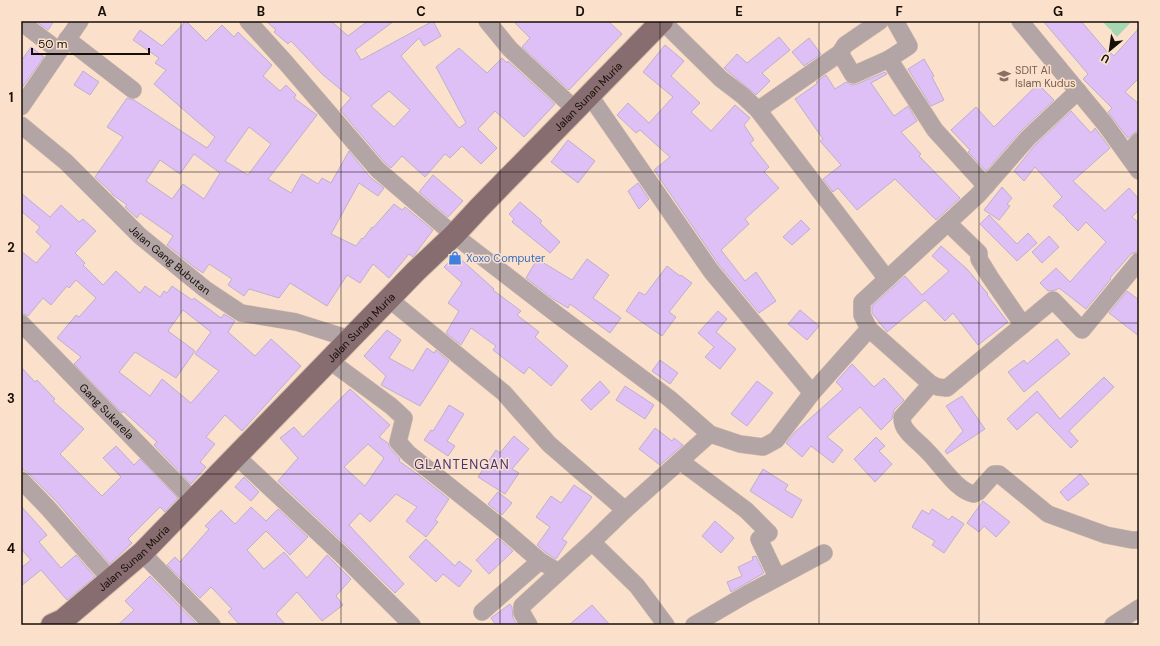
<svg xmlns="http://www.w3.org/2000/svg" width="1160" height="646" font-family="'DM Sans',sans-serif">
<rect width="100%" height="100%" fill="#fbe1cc"/>
<path fill="#a6d7b3" d="M1102,21H1132L1117,37Z"/>
<g fill="#debff6" stroke="#bfb0ca" fill-rule="evenodd">
<path d="M36,21H54L48,30Z"/>
<path d="M186,21L206,41L222,25L234,37L238,32L272,65L263,76L280,91L286,85L296,95L294,98L317,115L268,179L291,193L302,174L318,184L322,178L331,183L349,151L370,177L384,188L378,196L359,183L331,234L356,246L362,238L363,239L372,227L373,228L394,204L402,210L405,207L433,230L413,257L409,254L389,278L373,264L360,283L347,275L327,306L290,283L279,298L249,289L244,296L228,285L232,279L209,264L203,273L194,267L167,245L173,236L140,213L137,218L125,207L127,205L113,195L111,192L95,177L123,137L107,127L127,98L134,100L207,148L215,137L154,84L166,70L155,63L159,58L133,40L140,30L162,46ZM249,127L271,144L248,175L225,161ZM194,154L220,173L204,199L183,184L172,199L146,181L160,160L180,174Z"/>
<path d="M266,21H331L348,36L368,21H394L355,50L361,60L433,21L441,36L424,46L419,38L401,56L459,128L466,123L436,67L459,48L487,73L502,58L507,63L508,61L555,104L524,137L495,111L478,129L497,148L481,164L462,146L450,158L445,154L425,177L402,156L391,168L385,163L340,110L351,98L323,75L291,41L288,44L274,32L276,30ZM389,91L410,110L394,127L371,106Z"/>
<path d="M513,21H608L622,34L569,90L522,47L530,38Z"/>
<path d="M1043,21H1081L1109,54L1110,52L1114,56L1139,28V78L1125,92L1139,104V131L1136,132L1128,138L1127,137L1108,112L1112,108L1083,79L1088,74Z"/>
<path d="M779,37L790,50L762,73L770,81L756,95L724,68L737,54L747,63Z"/>
<path d="M809,38L821,54L804,66L792,52Z"/>
<path d="M665,45L684,61L671,76L700,103L691,112L711,131L735,105L750,118L744,125L754,140L750,143L769,167L764,172L779,188L745,219L749,224L721,250L745,281L756,272L776,301L759,313L719,265L654,170L670,157L640,130L636,133L617,115L628,103L649,123L673,97L643,72Z"/>
<path d="M31,47L44,57L21,89V61Z"/>
<path d="M924,59L934,76L932,77L944,100L931,106L908,69Z"/>
<path d="M83,71L99,82L90,95L74,85Z"/>
<path d="M885,72L887,74L871,83L894,116L908,106L917,121L901,132L921,154L919,156L960,198L936,220L895,179L857,210L838,188L833,192L823,179L841,165L820,141L823,139L795,99L818,83L816,82L826,75L835,89L846,82L852,85L857,84Z"/>
<path d="M1038,84L1054,100L1021,131L986,171L968,152L970,150L951,130L976,107L994,127Z"/>
<path d="M1071,111L1091,133L1095,128L1110,148L1073,181L1105,211L1129,188L1139,199V210L1132,217L1139,223V251L1131,254L1110,278L1111,279L1086,309L1059,288L1056,290L1048,291L1040,283L1056,268L1070,282L1106,242L1086,222L1078,231L1066,219V218L1053,206L1062,197L1035,167L1024,181L1014,171L1035,145Z"/>
<path d="M568,140L595,161L578,183L551,162Z"/>
<path d="M433,175L463,201L448,217L419,192Z"/>
<path d="M638,183L649,199L639,209L628,191Z"/>
<path d="M1002,187L1012,198L1007,204L1010,206L999,220L984,210Z"/>
<path d="M21,193L50,217L61,205L79,222L83,219L96,231L75,253L85,263L83,265L103,285L116,271L140,293L145,286L160,297L164,291L167,293L172,286L192,300L194,298L221,318L224,314L235,321L228,332L255,356L271,339L301,366L242,431L225,415L206,437L215,444L200,462L206,467L191,484L154,445L157,442L123,411L122,413L74,364L81,357L57,338L76,315L79,317L96,298L76,280L69,288L67,286L51,305L43,298L28,316L21,313V251L36,263L51,246L36,232L40,227L21,211ZM183,310L211,332L195,354L219,371L191,403L162,379L150,396L119,372L135,352L176,378L195,351L168,331Z"/>
<path d="M520,202L542,221L540,223L560,242L550,253L512,222L514,219L509,214Z"/>
<path d="M989,215L1017,244L1028,233L1037,243L1017,261L980,224Z"/>
<path d="M801,220L810,229L792,245L783,237Z"/>
<path d="M1049,236L1059,247L1042,263L1032,252Z"/>
<path d="M941,246L967,269L988,294L987,295L1008,322L978,345L953,313L945,321L925,300L887,332L872,313V306L905,276L922,295L949,271L932,256Z"/>
<path d="M456,255L494,289L493,290L521,311L517,315L539,332L535,337L568,366L551,386L529,367L524,374L493,350L496,346L471,328L461,345L446,333L459,311L448,303L462,283L444,267Z"/>
<path d="M537,259L572,280L587,259L609,275L593,298L621,318L610,333L570,304L568,308L553,299L526,278Z"/>
<path d="M667,266L680,276L681,275L692,283L669,312L676,317L662,336L626,311L639,292L645,295Z"/>
<path d="M1127,291L1139,300V336L1109,313Z"/>
<path d="M800,310L819,326L807,340L788,324Z"/>
<path d="M718,311L727,319L716,332L736,349L720,369L705,357L714,347L698,333Z"/>
<path d="M387,330L401,340L389,358L413,371L427,348L434,353L436,350L449,361L420,406L381,385L386,376L364,356Z"/>
<path d="M1057,339L1070,354L1024,392L1008,372L1024,360L1027,364Z"/>
<path d="M660,360L678,373L670,384L652,371Z"/>
<path d="M852,364L874,387L884,378L904,400L894,410L892,419L881,430L860,407L827,437L843,450L833,463L811,446L802,457L786,443L795,432L843,389L836,382Z"/>
<path d="M21,367L35,382L37,380L55,399L53,401L84,429L60,454L102,496L121,477L103,458L116,446L134,465L140,459L178,498L165,512L160,507L128,539L132,543L110,564L56,501L28,473L21,468Z"/>
<path d="M1104,377L1114,387L1069,431L1078,441L1071,448L1037,412L1017,430L1007,419L1037,391L1060,419Z"/>
<path d="M600,381L610,392L591,410L581,400Z"/>
<path d="M757,381L773,393L747,426L731,414Z"/>
<path d="M625,386L654,405L645,419L616,400Z"/>
<path d="M350,389L390,425L379,437L388,443L390,448L400,459L399,461L420,476L449,499L435,520L438,522L426,537L406,521L417,507L396,494L370,522L360,513L349,525L404,584L395,593L351,550L278,481L298,458L280,438L294,427L303,437ZM368,444L384,458L365,486L344,467Z"/>
<path d="M962,396L985,429L947,454L945,451L963,431L946,406Z"/>
<path d="M449,405L464,414L447,441L455,446L448,456L424,440L431,430L433,431Z"/>
<path d="M655,428L672,441L674,438L683,445L660,465L639,449Z"/>
<path d="M514,436L529,449L512,469L519,473L505,494L478,477L496,450L500,453Z"/>
<path d="M876,437L885,446L879,451L892,464L875,482L854,459Z"/>
<path d="M763,469L788,485L785,490L802,500L792,518L750,491Z"/>
<path d="M1080,474L1089,484L1068,501L1060,492Z"/>
<path d="M244,477L259,492L251,501L235,487Z"/>
<path d="M574,485L592,497L562,539L567,542L556,559L546,553L537,545L550,527L536,517L551,496L561,503Z"/>
<path d="M498,492L512,503L502,515L488,504Z"/>
<path d="M983,501L1010,522L996,537L984,526L979,532L967,523Z"/>
<path d="M21,506L47,535L39,542L61,568L76,555L95,577L67,600L41,570L21,586V568L31,560L21,549Z"/>
<path d="M251,507L266,521L278,509L308,537L290,555L266,531L247,550L264,569L284,552L307,578L327,555L351,579L336,596L343,605L322,621L297,592L276,614L286,625H240L228,612L232,609L211,587L200,598L167,565L175,557L180,562L209,529L205,526L221,510L235,524Z"/>
<path d="M932,509L949,520L952,516L964,524L944,553L932,545L935,541L912,527L922,510L929,514Z"/>
<path d="M715,521L734,538L721,553L702,536Z"/>
<path d="M498,538L513,551L489,574L476,560Z"/>
<path d="M426,539L455,566L459,561L472,571L459,587L443,574L436,582L409,557Z"/>
<path d="M756,556L764,573L731,592L727,582L742,576L738,567L753,560L752,557Z"/>
<path d="M150,576L198,625H118L134,610L125,601Z"/>
<path d="M510,604L512,607L513,618L517,624L515,625H496L491,618Z"/>
<path d="M592,605L610,625H569Z"/>
</g>
<g fill="none" stroke-linecap="round" stroke-linejoin="round">
<g stroke="#d7bfac" stroke-width="18">
<g id="minor">
<path d="M248,21L286,63L378,170L454,235L555,313L670,399L710,434L740,444L763,447L776,440L812,393L869,329L931,384L938,387L947,388L1053,300L1082,330L1139,261"/>
<path d="M487,21L510,49L576,110"/>
<path d="M662,21L721,79L742,95L758,110L887,279"/>
<path d="M895,21L909,46L889,59L935,130L986,186"/>
<path d="M1020,21L1105,124L1139,171"/>
<path d="M21,22L59,51"/>
<path d="M67,39L133,90"/>
<path d="M840,53L853,75L889,59"/>
<path d="M590,96L711,271L812,393"/>
<path d="M21,107L80,21"/>
<path d="M758,110L840,53L845,45L880,21"/>
<path id="s1" d="M21,125L66,162L140,236L205,289L241,313L296,322L350,339"/>
<path d="M1127,154L1139,141"/>
<path d="M948,223L979,253V259L990,277L1023,325"/>
<path d="M389,299L504,393L549,444L625,510"/>
<path id="s2" d="M21,323L193,500"/>
<path d="M869,329L862,315V302L978,195L1028,138L1078,91"/>
<path d="M330,361L391,406L404,418L398,442L409,454L503,529L540,561L559,572L592,542L625,510L710,434"/>
<path d="M931,384L902,417C902,423 903,427 907,431C912,438 921,444 927,451C940,463 956,491 974,494L978,492L994,474H999L1048,514L1106,535L1132,540H1139"/>
<path d="M236,456L344,557L412,625"/>
<path d="M680,461L746,510L769,533L759,539L777,577"/>
<path d="M21,480L48,508L111,580"/>
<path d="M592,542L637,586L666,625"/>
<path d="M142,553L212,625"/>
<path d="M482,612L540,561"/>
<path d="M529,625L522,613V606L559,572"/>
<path d="M694,625L747,594L824,553"/>
<path d="M1113,625L1139,608"/>
</g>
</g>
<g stroke="#d7bfac" stroke-width="24">
<g id="major">
<path id="s3" d="M52,625L63,620L142,553L416,271L454,235L479,208L662,21"/>
</g>
</g>
<use href="#minor" stroke="#b3a4a6" stroke-width="17"/>
<use href="#major" stroke="#876d70" stroke-width="22"/>
</g>
<path fill="none" stroke="#170e07" stroke-width="1" stroke-opacity="0.55" d="M181,21V625M341,21V625M500,21V625M660,21V625M819,21V625M979,21V625M21,172H1139M21,323H1139M21,474H1139"/>
<defs>
<g id="school-bare" transform="scale(1.08)"><path d="M0-5L7-2L0 1L-7-2ZM-4 1L0 2.5L4 1V4Q0 6-4 4Z" fill="#8d6e63" stroke="#fbe1cc" stroke-width="2.5" paint-order="stroke"/></g>
<g id="shop-bare" transform="scale(1.08)"><path d="M-5-2.5h2.3a2.7 3.5 0 0 1 5.4 0H5L5.5 6h-11ZM-1.5-2.5h3a1.5 2.3 0 0 0-3 0Z" fill="#3f7fe0" stroke="#fbe1cc" stroke-width="2.5" paint-order="stroke"/></g>
</defs>
<g fill-rule="evenodd">
<use href="#school-bare" x="1004" y="76"/>
<use href="#shop-bare" x="455" y="258"/>
</g>
<g text-anchor="middle" dominant-baseline="central" stroke-width="3" stroke-linejoin="round" paint-order="stroke">
<g font-size="11" fill="#785e54" stroke="#fbe1cc" text-anchor="start">
<text x="1015" y="70">SDIT Al<tspan x="1015" dy="13">Islam Kudus</tspan></text>
</g>
<g font-size="11" fill="#170e07" stroke="#fbe1cc">
<text stroke="none"><textPath href="#s3" startOffset="754">Jalan Sunan Muria</textPath></text>
<text stroke="none"><textPath href="#s1" startOffset="201">Jalan Gang Bubutan</textPath></text>
<text stroke="none"><textPath href="#s3" startOffset="430">Jalan Sunan Muria</textPath></text>
<text stroke="none"><textPath href="#s2" startOffset="123">Gang Sukarela</textPath></text>
<text stroke="none"><textPath href="#s3" startOffset="106">Jalan Sunan Muria</textPath></text>
</g>
<g font-size="11" fill="#366cbe" stroke="#fbe1cc" text-anchor="start">
<text x="466" y="258">Xoxo Computer</text>
</g>
<g font-size="13" letter-spacing="1" fill="#483672" stroke="#fbe1cc">
<text x="462" y="464">GLANTENGAN</text>
</g>
</g>
<rect width="1160" height="646" fill="none" stroke="#fbe1cc" stroke-width="44"/>
<g transform="translate(1110 50) rotate(209)" stroke="#fbe1cc" stroke-width="3" paint-order="stroke">
<path d="M0-3L7 15L0 10L-7 15Z" fill="#170e07"/>
<text y="-6" font-size="11" font-weight="bold" text-anchor="middle" fill="#170e07">U</text>
</g>
<path d="M32 48v6h117v-6" fill="none" stroke="#170e07" stroke-width="2"/>
<text x="38" y="48" font-size="12" fill="#170e07" stroke="#fbe1cc" stroke-width="3" paint-order="stroke">50 m</text>
<rect x="22" y="22" width="1116" height="602" fill="none" stroke="#170e07" stroke-width="1.5"/>
<g font-size="13" text-anchor="middle" font-weight="bold" fill="#170e07">
<text x="102" y="16">A</text>
<text x="261" y="16">B</text>
<text x="421" y="16">C</text>
<text x="580" y="16">D</text>
<text x="739" y="16">E</text>
<text x="899" y="16">F</text>
<text x="1058" y="16">G</text>
<text x="11" y="102">1</text>
<text x="11" y="252">2</text>
<text x="11" y="403">3</text>
<text x="11" y="553">4</text>
</g>
</svg>
